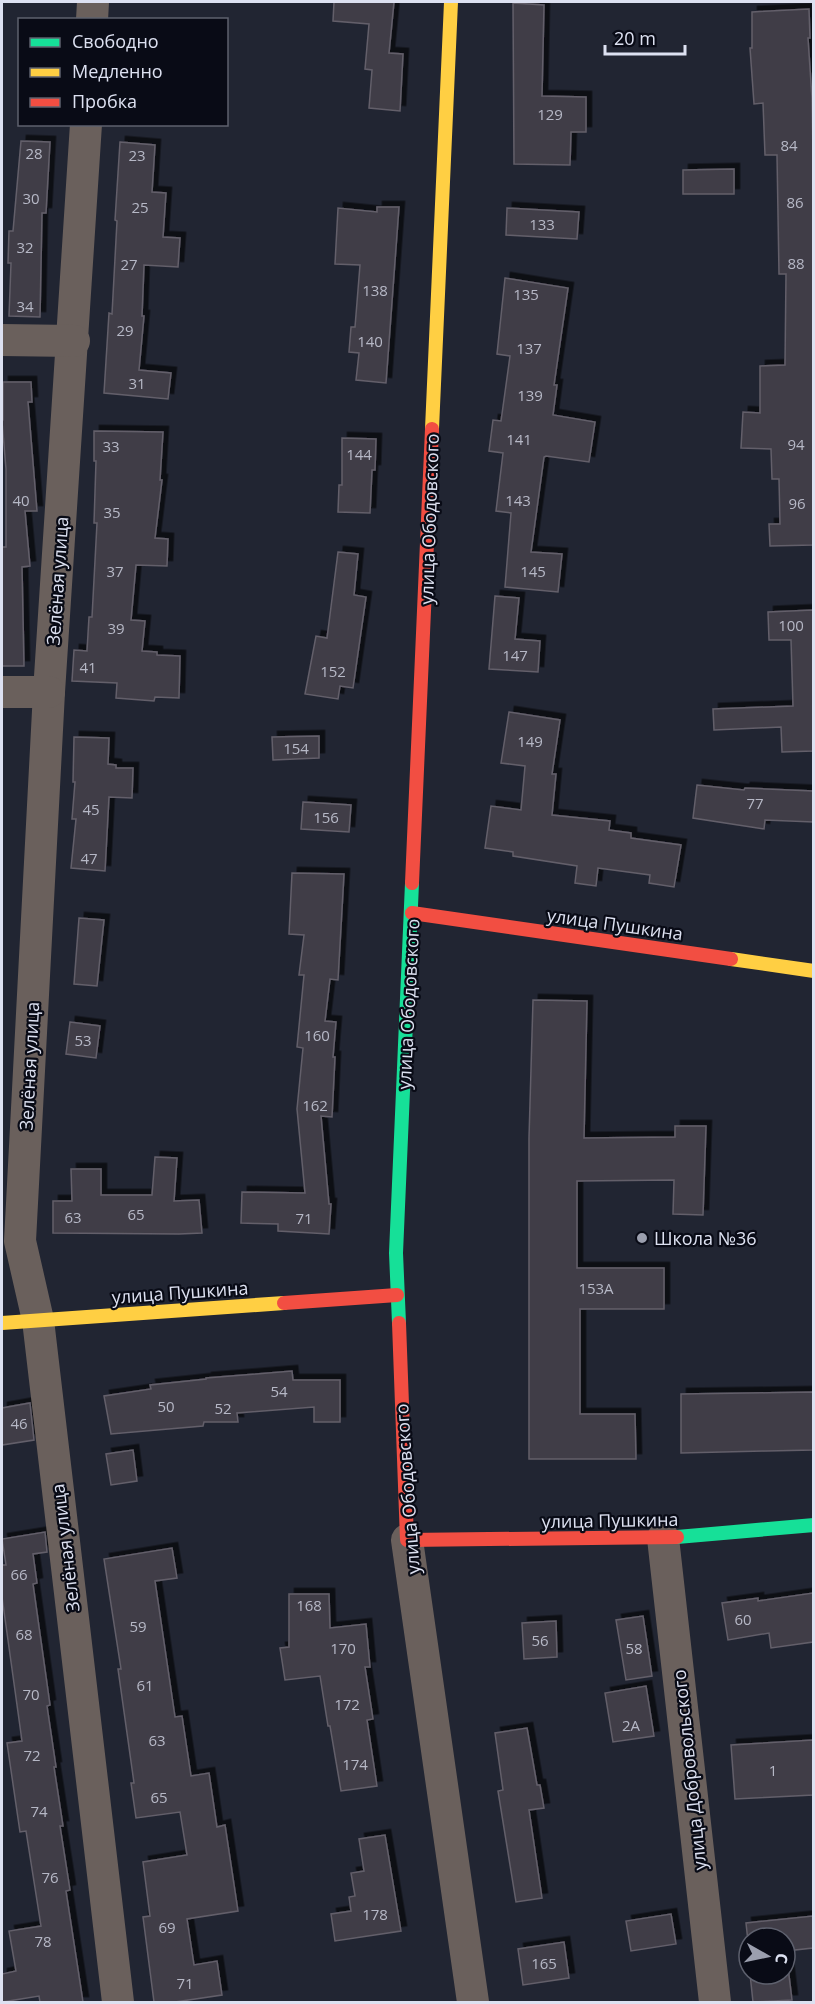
<svg xmlns="http://www.w3.org/2000/svg" width="815" height="2004" font-family="'Open Sans',sans-serif">
<defs>
<filter id="shadow"><feDropShadow dx="5.5" dy="-5.5" stdDeviation="0" flood-color="#0009"/></filter>
</defs>
<rect width="100%" height="100%" fill="#212532"/>
<g fill="#403e47" stroke="#635f6a" stroke-width="1.5" filter="url(#shadow)">
<path d="M334,2H394L389,53L403,54L400,111L369,108L372,70L365,69L369,24L333,21Z"/>
<path d="M513,3L544,5L542,96L586,97V132H571L570,165L514,164Z"/>
<path d="M809,9L810,38H808L812,98L813,155V545L770,546L769,524H780L779,479H772L771,449L741,448L743,412L760,413V366L785,365L786,274H779L777,155H765L763,103L754,104L750,48H752V12Z"/>
<path d="M21,141L50,142L46,213H42L40,317L9,316L11,263H8L9,231H13Z"/>
<path d="M120,142L155,145L152,192L166,193L163,237L180,238L178,267L144,265L142,316H144L139,370L171,373L168,399L104,393L109,313L112,314L117,221L115,220Z"/>
<path d="M734,169V194H683V170Z"/>
<path d="M377,207H399L386,383L356,380L359,353L349,352L351,327H355L360,265L335,264L338,208L377,212Z"/>
<path d="M507,208L579,212L577,239L506,235Z"/>
<path d="M505,278L568,288L554,385H557L553,415L595,422L589,462L546,456L544,457L531,552L562,554L558,592L505,587L511,513L496,511L503,453L489,451L493,420L501,421L510,356L497,354Z"/>
<path d="M3,382H31L32,402H28L37,511H25L30,566L22,567L24,666H2V547H6V469L2,421L3,420Z"/>
<path d="M94,431L163,432L160,480H162L155,538L168,539L167,566L136,565L131,620L145,621L142,651L157,652V655L180,656L179,698L155,697L154,701L116,698L117,683L72,681L74,650L87,651L89,617H92L97,523H94L96,461H94Z"/>
<path d="M342,438L376,439L375,470H372L370,513L338,512L339,485H342Z"/>
<path d="M338,552L358,554L354,595L366,597L353,688L340,686L338,699L305,694L316,636L327,638Z"/>
<path d="M495,596L519,598L515,639L540,641L538,672L489,669Z"/>
<path d="M813,610V751L782,752L781,727L714,730L713,709L793,706L791,640H769L768,612Z"/>
<path d="M509,712L560,720L552,774H556L552,815L610,821L609,830L631,833V838L681,845L674,887L649,883L650,875L598,868L596,886L575,883L577,866L513,856V852L485,848L491,806L521,810L525,766L501,763Z"/>
<path d="M319,736V758L273,760L272,737Z"/>
<path d="M74,737L109,738L108,764L116,765V768H133L132,798L109,797L105,871L71,868L76,819H72L75,782H73Z"/>
<path d="M697,785L744,790L745,788L813,791V822L765,820L764,829L693,818Z"/>
<path d="M303,802L351,805L349,832L301,829Z"/>
<path d="M292,873L344,874L338,980L330,979L325,1021L336,1022L333,1057H335L332,1117L321,1116L329,1204H331L329,1234L278,1231V1224L241,1223L242,1192L305,1193L297,1109L303,1048L297,1047L304,975H299L304,935L289,934Z"/>
<path d="M79,918L104,920L97,986L74,984Z"/>
<path d="M533,1000L587,1001L584,1138L675,1137V1126H706L703,1215L673,1214L674,1180L577,1181V1268H664V1309H580V1414H635L636,1459H529V1138Z"/>
<path d="M70,1022L100,1026L96,1058L66,1054Z"/>
<path d="M155,1157L177,1158L174,1201L199,1200L202,1233L179,1234L53,1233V1201H72L71,1169H101V1195H152Z"/>
<path d="M292,1371L293,1380H340V1422H314V1407L237,1413L238,1422H204L203,1426L111,1434L104,1396L151,1389L150,1385L206,1379V1378Z"/>
<path d="M813,1392V1450L681,1453V1394Z"/>
<path d="M30,1403L34,1440L2,1445V1408Z"/>
<path d="M133,1450L137,1481L111,1485L106,1454Z"/>
<path d="M45,1532L47,1552L33,1554L37,1583L33,1584L50,1705L47,1706L56,1767H54L63,1826H60L70,1890L66,1891L83,2002H40L39,1996L2,2002V1974L16,1971L9,1931L41,1926L26,1831L20,1832L7,1743L22,1741L2,1597V1565H6L2,1539Z"/>
<path d="M172,1548L177,1578L155,1581L175,1717L182,1716L191,1776L209,1773L217,1827L225,1825L238,1911L187,1919L194,1965L217,1961L222,1995L175,2002H154L143,1917L150,1916L143,1862L187,1855L180,1812L136,1818L131,1783H134L118,1669H121L104,1559Z"/>
<path d="M813,1593V1642L771,1648L769,1633L728,1640L722,1603L758,1598V1601Z"/>
<path d="M289,1594H329L330,1628L366,1624L370,1667H365L373,1719L367,1720L377,1786L341,1791L330,1726H328L320,1676L285,1680L280,1648L289,1647Z"/>
<path d="M643,1616L652,1676L626,1680L616,1620Z"/>
<path d="M556,1621L557,1657L524,1659L522,1623Z"/>
<path d="M646,1686L654,1736L613,1742L605,1693Z"/>
<path d="M527,1728L537,1785H540L544,1808L529,1810L542,1898L516,1902L498,1791L503,1790L495,1733Z"/>
<path d="M813,1740V1795L735,1799L731,1745Z"/>
<path d="M385,1835L401,1931L335,1941L331,1914L351,1911L349,1897L355,1896L351,1873L364,1871L359,1839Z"/>
<path d="M671,1914L676,1944L631,1951L626,1921Z"/>
<path d="M813,1916V1948L786,1951L792,2000L753,2002L750,1974H785V1938H749V1951L746,1923Z"/>
<path d="M564,1942L569,1978L523,1985L518,1949Z"/>
</g>
<g fill="none" stroke-linecap="round" stroke-linejoin="round">
<g stroke="#6a605c" stroke-width="32">
<path d="M92,20L93,2"/>
<path d="M86,124L49,692L20,1241L38,1320L118,2002"/>
<path d="M2,340L74,341"/>
<path d="M2,692H49"/>
<path d="M663,1538L715,2002"/>
<path d="M407,1540L473,2002"/>
</g>
<g stroke="#16e098" stroke-width="14">
<path d="M399,1323L396,1253L412,883"/>
<path d="M677,1537L814,1525"/>
</g>
<g stroke="#ffcf43" stroke-width="14">
<path d="M432,429L451,2"/>
<path d="M731,959L814,971"/>
<path d="M2,1323L284,1303"/>
</g>
<g stroke="#f24e42" stroke-width="14">
<path d="M412,883L432,429"/>
<path d="M412,913L731,959"/>
<path d="M284,1303L397,1295"/>
<path d="M399,1323L407,1540L677,1537"/>
</g>
</g>
<circle fill="#9b9fae" stroke="#090b16" stroke-width="2" cx="642" cy="1238" r="6"/>
<g text-anchor="middle" dominant-baseline="central" stroke-width="4.5" stroke-linejoin="round" paint-order="stroke">
<g font-size="15" fill="#b6b8c6">
<text x="550" y="114">129</text>
<text x="789" y="145">84</text>
<text x="34" y="153">28</text>
<text x="137" y="155">23</text>
<text x="31" y="198">30</text>
<text x="795" y="202">86</text>
<text x="140" y="207">25</text>
<text x="542" y="224">133</text>
<text x="25" y="247">32</text>
<text x="796" y="263">88</text>
<text x="129" y="264">27</text>
<text x="375" y="290">138</text>
<text x="526" y="294">135</text>
<text x="25" y="306">34</text>
<text x="125" y="330">29</text>
<text x="370" y="341">140</text>
<text x="529" y="348">137</text>
<text x="137" y="383">31</text>
<text x="530" y="395">139</text>
<text x="519" y="439">141</text>
<text x="796" y="444">94</text>
<text x="111" y="446">33</text>
<text x="359" y="454">144</text>
<text x="21" y="500">40</text>
<text x="518" y="500">143</text>
<text x="797" y="503">96</text>
<text x="112" y="512">35</text>
<text x="115" y="571">37</text>
<text x="533" y="571">145</text>
<text x="791" y="625">100</text>
<text x="116" y="628">39</text>
<text x="515" y="655">147</text>
<text x="88" y="667">41</text>
<text x="333" y="671">152</text>
<text x="530" y="741">149</text>
<text x="296" y="748">154</text>
<text x="755" y="803">77</text>
<text x="91" y="809">45</text>
<text x="326" y="817">156</text>
<text x="89" y="858">47</text>
<text x="317" y="1035">160</text>
<text x="83" y="1040">53</text>
<text x="315" y="1105">162</text>
<text x="136" y="1214">65</text>
<text x="73" y="1217">63</text>
<text x="304" y="1218">71</text>
<text x="596" y="1288">153А</text>
<text x="279" y="1391">54</text>
<text x="166" y="1406">50</text>
<text x="223" y="1408">52</text>
<text x="19" y="1423">46</text>
<text x="19" y="1574">66</text>
<text x="309" y="1605">168</text>
<text x="743" y="1619">60</text>
<text x="138" y="1626">59</text>
<text x="24" y="1634">68</text>
<text x="540" y="1640">56</text>
<text x="343" y="1648">170</text>
<text x="634" y="1648">58</text>
<text x="145" y="1685">61</text>
<text x="31" y="1694">70</text>
<text x="347" y="1704">172</text>
<text x="631" y="1725">2А</text>
<text x="157" y="1740">63</text>
<text x="32" y="1755">72</text>
<text x="355" y="1764">174</text>
<text x="773" y="1770">1</text>
<text x="159" y="1797">65</text>
<text x="39" y="1811">74</text>
<text x="50" y="1877">76</text>
<text x="375" y="1914">178</text>
<text x="167" y="1927">69</text>
<text x="43" y="1941">78</text>
<text x="544" y="1963">165</text>
<text x="185" y="1983">71</text>
</g>
<g font-size="18" fill="#dde1f1" stroke="#090b16">
<text transform="translate(429 519) rotate(-88)">улица Ободовского</text>
<text transform="translate(57 581) rotate(-86)">Зелёная улица</text>
<text transform="translate(615 924) rotate(8)">улица Пушкина</text>
<text transform="translate(408 1004) rotate(-87)">улица Ободовского</text>
<text transform="translate(29 1066) rotate(-87)">Зелёная улица</text>
<text transform="translate(180 1292) rotate(-4)">улица Пушкина</text>
<text transform="translate(407 1489) rotate(-94)">улица Ободовского</text>
<text transform="translate(610 1520) rotate(-1)">улица Пушкина</text>
<text transform="translate(65 1548) rotate(-97)">Зелёная улица</text>
<text transform="translate(689 1770) rotate(-96)">улица Добровольского</text>
</g>
<g font-size="18" fill="#dde1f1" stroke="#090b16" text-anchor="start">
<text x="654" y="1238">Школа №36</text>
</g>
</g>
<rect width="815" height="2004" fill="none" stroke="#dde1f1" stroke-width="6"/>
<rect x="18" y="18" width="210" height="108" fill="#090b16" stroke="#5e616e" stroke-width="1.5"/>
<rect x="30" y="38" width="30" height="9" fill="#16e098" stroke="#5e616e" stroke-width="1.5"/>
<text x="72" y="48" font-size="18" fill="#dde1f1">Свободно</text>
<rect x="30" y="68" width="30" height="9" fill="#ffcf43" stroke="#5e616e" stroke-width="1.5"/>
<text x="72" y="78" font-size="18" fill="#dde1f1">Медленно</text>
<rect x="30" y="98" width="30" height="9" fill="#f24e42" stroke="#5e616e" stroke-width="1.5"/>
<text x="72" y="108" font-size="18" fill="#dde1f1">Пробка</text>
<g transform="translate(767 1956) rotate(99)"><circle r="28" fill="#090b16" stroke="#5e616e" stroke-width="1.5"/>
<path d="M0-4.5L10 22L0 15L-10 22Z" fill="#9b9fae"/>
<text y="-9" font-size="16" font-weight="bold" text-anchor="middle" fill="#dde1f1">С</text>
</g>
<path d="M605 45v9h80v-9" fill="none" stroke="#dde1f1" stroke-width="3"/>
<text x="614" y="45" font-size="18" fill="#dde1f1" stroke="#090b16" stroke-width="4.5" paint-order="stroke">20 m</text>
</svg>
